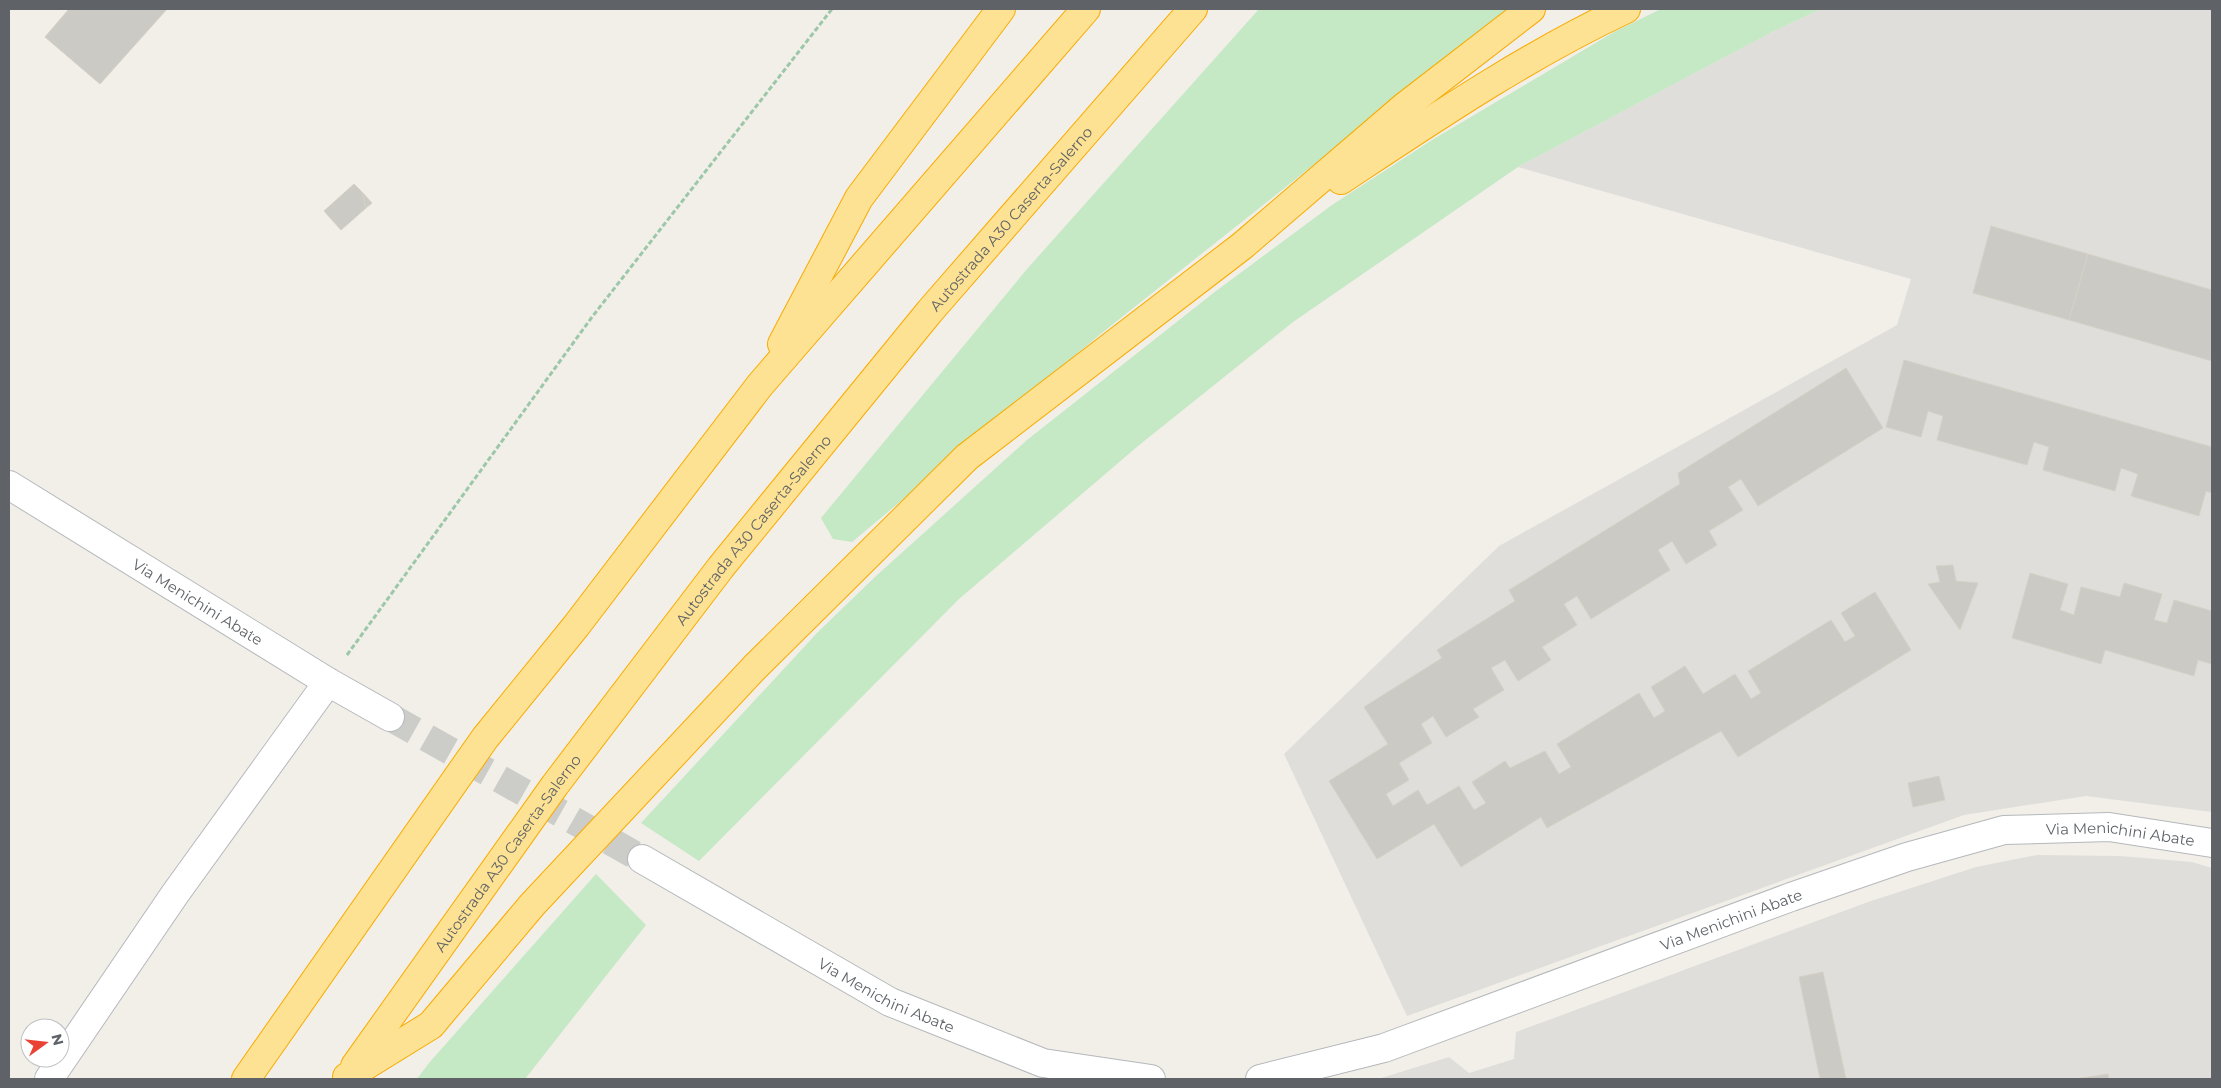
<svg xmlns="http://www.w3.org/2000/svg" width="2221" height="1088" font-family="Montserrat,sans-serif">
<rect width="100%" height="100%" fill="#f1efe8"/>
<g fill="#e0deda">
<path d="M1821,9H2212V812L2086,796L1964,815L1407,1016L1284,754L1499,546L1897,325L1911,279L1518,167L1774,31Z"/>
<path d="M2037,855L2120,856L2192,862L2212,868V1079H1378L1449,1057L1469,1073L1514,1059L1516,1032L1868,902L1976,867Z"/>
</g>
<g fill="#c5e8c5">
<path d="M1259,9H1510L1103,332L852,542L833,539L821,518L1027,269Z"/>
<path d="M1661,9H1821L1774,31L1518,167L1293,322L1138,446L959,599L699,861L641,823L817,633L876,576L1027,440L1216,291L1332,205L1432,140L1614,32Z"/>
<path d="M596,874L646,925L525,1079H417L429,1063Z"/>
</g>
<g fill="#cccac5" stroke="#d6d1c6">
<path d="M69,9H167L100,84L45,37Z"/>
<path d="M354,184L362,192L366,208L341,230L324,211Z"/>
<path d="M362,192L372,203L366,208Z"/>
<path d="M1991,226L2088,254L2069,320L1973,293Z"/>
<path d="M2088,254L2212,290V361L2069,320Z"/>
<path d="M1904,360L2212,447V493L2206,491L2199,516L2131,496L2138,474L2121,468L2115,491L2043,470L2049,447L2034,442L2027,465L1937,440L1943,416L1928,411L1921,437L1886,427Z"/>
<path d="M1846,368L1883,428L1758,506L1741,479L1728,487L1743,510L1709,531L1717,545L1686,564L1672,541L1658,550L1670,570L1591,619L1577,596L1564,604L1577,625L1542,647L1551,660L1518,681L1505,660L1491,668L1504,690L1473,709L1479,717L1446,737L1433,716L1421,724L1432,743L1399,763L1409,780L1386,794L1393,806L1418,790L1427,805L1459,786L1474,810L1486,803L1472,782L1505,761L1510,768L1545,751L1559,774L1571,767L1557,744L1639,693L1654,718L1665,711L1651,687L1685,666L1703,694L1735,674L1751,699L1761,693L1748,671L1831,620L1845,642L1855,636L1841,613L1875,592L1911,650L1738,757L1721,731L1547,828L1541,817L1461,867L1434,824L1377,859L1329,781L1388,744L1364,707L1442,658L1437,650L1515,601L1509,590L1680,484L1678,473Z"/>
<path d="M1953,565L1956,581L1978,583L1960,630L1928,584L1940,582L1936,566Z"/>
<path d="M2030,573L2068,584L2060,610L2074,615L2081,587L2120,597L2124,583L2162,594L2154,620L2167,623L2174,600L2212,611V664L2198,660L2194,676L2105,650L2101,664L2012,638Z"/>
<path d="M1939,776L1945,800L1913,807L1908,783Z"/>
<path d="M1823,972L1846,1079H1820L1799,977Z"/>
<path d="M2108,1074L2109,1079H2076Z"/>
</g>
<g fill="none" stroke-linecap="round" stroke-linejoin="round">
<path stroke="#ccccc8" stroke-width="28" stroke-dasharray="28 14" stroke-linecap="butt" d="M390,717L642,859"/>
<g stroke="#b5b8bc" stroke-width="30">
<path id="minor" d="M49,1079L175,894L328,682"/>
</g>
<g stroke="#b5b8bc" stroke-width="30">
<g id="tertiary">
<path id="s1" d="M9,485L328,682L390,717"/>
<path id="s2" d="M642,859L890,1002L1043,1063L1151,1079"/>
<path id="s3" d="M1260,1079L1384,1048L1791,897L1907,857L2004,830L2109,827L2212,843"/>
</g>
</g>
<g stroke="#f9ab00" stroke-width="30">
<g id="motorway">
<path d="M1341,180C1433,119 1526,56 1626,9"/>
<path d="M782,344L859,198L1001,9"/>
<path id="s4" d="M355,1066L555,785L721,567L930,311L1193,9"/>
<path d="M347,1077L431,1025L532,905L755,667L967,457L1242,246L1404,107L1531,9"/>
<path d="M246,1079L485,738L576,626L760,385L1086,9"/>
</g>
</g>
<path stroke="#9cc7a9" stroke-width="3" stroke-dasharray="5 2.5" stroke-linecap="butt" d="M347,655L592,317L832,9"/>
<use href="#minor" stroke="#fff" stroke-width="28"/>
<use href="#tertiary" stroke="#fff" stroke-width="28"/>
<use href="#motorway" stroke="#fde293" stroke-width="28"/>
</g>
<g text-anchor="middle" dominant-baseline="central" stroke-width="4" stroke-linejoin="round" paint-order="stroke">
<g font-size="15" fill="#5f6368" stroke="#fff">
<text stroke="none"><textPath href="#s4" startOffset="1072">Autostrada A30 Caserta-Salerno</textPath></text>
<text stroke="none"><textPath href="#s4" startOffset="668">Autostrada A30 Caserta-Salerno</textPath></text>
<text stroke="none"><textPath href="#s1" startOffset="222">Via Menichini Abate</textPath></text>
<text stroke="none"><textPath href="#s3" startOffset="902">Via Menichini Abate</textPath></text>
<text stroke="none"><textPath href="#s4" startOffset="262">Autostrada A30 Caserta-Salerno</textPath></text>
<text stroke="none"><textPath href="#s3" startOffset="498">Via Menichini Abate</textPath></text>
<text stroke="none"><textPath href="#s2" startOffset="280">Via Menichini Abate</textPath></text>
</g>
</g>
<rect width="2221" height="1088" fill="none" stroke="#5f6368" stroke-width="20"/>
<g transform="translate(45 1043) rotate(75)"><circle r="24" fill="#ffffff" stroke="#bfc1c3"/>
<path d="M0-4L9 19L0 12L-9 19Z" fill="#ea4335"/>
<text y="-8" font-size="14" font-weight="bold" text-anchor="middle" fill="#5f6368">N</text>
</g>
</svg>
